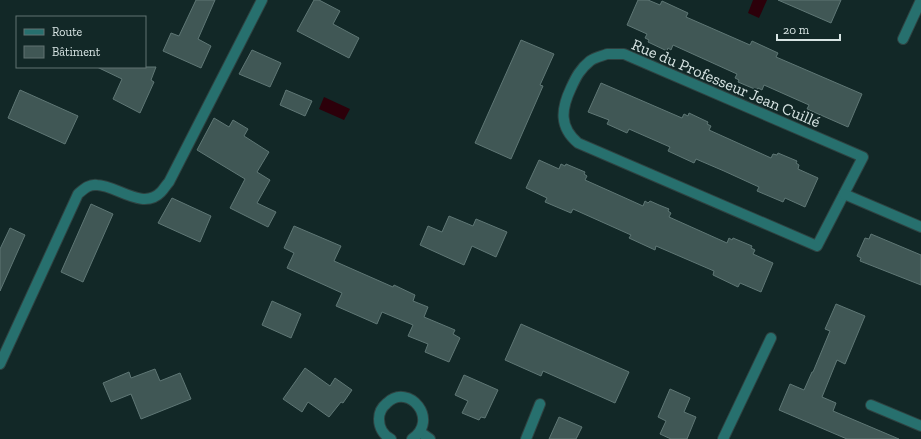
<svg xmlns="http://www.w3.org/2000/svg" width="921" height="439" font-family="'Zilla Slab',serif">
<rect width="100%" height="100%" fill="#122827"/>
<g fill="#2c000a">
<path d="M753,0H767L759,18L748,13Z"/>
<path d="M324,97L350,109L344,120L319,109Z"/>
</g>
<g fill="#405755" stroke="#5f7775">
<path d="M196,0H215L198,39L211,46L201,68L163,51L171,33L179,36Z"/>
<path d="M314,0H319L340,11L333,24L359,38L349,58L297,31Z"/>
<path d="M638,0H648L660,5L662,1L688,13L686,17L750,45L752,41L778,53L776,57L862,94L848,127L807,109L809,105L764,85L762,90L758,88L757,90L738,82L739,80L735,78L737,74L673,45L671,50L668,48L667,51L648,42L649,40L645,38L647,34L627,25Z"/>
<path d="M778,0H841L831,23Z"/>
<path d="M521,40L554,54L540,85L543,86L511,159L475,143Z"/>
<path d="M252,50L281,63L270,87L239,74Z"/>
<path d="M97,67H156L151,80L154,82L140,113L113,99L122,79Z"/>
<path d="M601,83L682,118L684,114L688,116L689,113L708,122L707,124L711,126L709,130L771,158L773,154L777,155L778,153L797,161L796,163L799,165L798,169L818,178L805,207L785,198L783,202L757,191L759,187L724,171L696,159L694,163L668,151L670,147L629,129L627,133L607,124L609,120L588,112Z"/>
<path d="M20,90L78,116L65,144L8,118Z"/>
<path d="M286,90L312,101L305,116L280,105Z"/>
<path d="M214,118L229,127L233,120L248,129L244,136L269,152L257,172L270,180L257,203L276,212L268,227L230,208L245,179L197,150Z"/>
<path d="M539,160L559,169L561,164L565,166L566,164L585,172L584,174L587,176L585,180L623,197L643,206L645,201L648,203L650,201L659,205L669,209L668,211L671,213L669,217L727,243L729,238L732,240L733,238L752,246L751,248L755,250L753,254L773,263L761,292L740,283L738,287L713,275L714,271L656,246L655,250L629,238L631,235L573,209L571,213L545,202L547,198L526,188Z"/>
<path d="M172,198L211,216L200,242L158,223Z"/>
<path d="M91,204L113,214L83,282L61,272Z"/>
<path d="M449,216L473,226L476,219L507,232L496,257L472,246L464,265L420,245L428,226L442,232Z"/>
<path d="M294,226L341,246L334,261L393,287L394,285L415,295L413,301L428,307L424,317L455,330L453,334L460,338L449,362L425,352L428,344L408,336L413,325L382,312L377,324L336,306L342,293L287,268L294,253L284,248Z"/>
<path d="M10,228L25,235L0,291V249Z"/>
<path d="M871,234L921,255V285L860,261L861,258L857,256L865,238L869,239Z"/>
<path d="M272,301L301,314L291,338L262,325Z"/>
<path d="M836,304L865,316L845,364L837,360L822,397L836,403L833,411L899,439H847L779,410L790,384L804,390L812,372H813L830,331L825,329Z"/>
<path d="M521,324L629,372L615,403L543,371L541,376L505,360Z"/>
<path d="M305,368L330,386L335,378L352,390L343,403L341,402L329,417L308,402L302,412L283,399Z"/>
<path d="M155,369L160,381L180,373L191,399L141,419L131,394L111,402L103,383L129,372L131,378Z"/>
<path d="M464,375L498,390L485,418L481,417L479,420L462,413L468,401L455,395Z"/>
<path d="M670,389L690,398L684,412L696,417L687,439H671L660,434L666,421L658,417Z"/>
<path d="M559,417L582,427L576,439H549Z"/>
</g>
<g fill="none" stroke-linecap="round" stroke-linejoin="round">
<g stroke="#2e4241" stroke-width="12">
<g id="service">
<path d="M871,405L921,426"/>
<path d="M526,439L540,404"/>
</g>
</g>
<g stroke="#2e4241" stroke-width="12">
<g id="minor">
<path d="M903,39L921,0"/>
<path d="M607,54H624L863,157L817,246L578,143C559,127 561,109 571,88C576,77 580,69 590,61C595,57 602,56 607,54Z"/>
<path d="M844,194L921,227"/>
<path d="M0,364L78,194C84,189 89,184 97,185C116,185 143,211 161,192C164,189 166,185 169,182L262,0"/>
<path d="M420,432L430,439"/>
<path d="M391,439C383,435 379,427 379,419C379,412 382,407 387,403C409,382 440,420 412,439"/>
<path d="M723,439L771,338"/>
</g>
</g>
<use href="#service" stroke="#27706e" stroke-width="10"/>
<use href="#minor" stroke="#27706e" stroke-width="10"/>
</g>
<g text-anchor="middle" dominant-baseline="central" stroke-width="3.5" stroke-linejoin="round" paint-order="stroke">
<g font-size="16" fill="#d7e4e3" stroke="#122827">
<text transform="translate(726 83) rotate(23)">Rue du Professeur Jean Cuillé</text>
</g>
</g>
<rect x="16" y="16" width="130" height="52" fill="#122827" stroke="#617372"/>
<rect x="24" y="29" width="20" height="6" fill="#27706e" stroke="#617372"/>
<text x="52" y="36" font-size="12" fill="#d7e4e3">Route</text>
<rect x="24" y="46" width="20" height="12" fill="#405755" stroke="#617372"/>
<text x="52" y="56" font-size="12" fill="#d7e4e3">Bâtiment</text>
<path d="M777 34v6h63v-6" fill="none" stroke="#d7e4e3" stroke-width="2"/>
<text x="783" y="34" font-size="12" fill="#d7e4e3" stroke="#122827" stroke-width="3" paint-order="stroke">20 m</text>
</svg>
